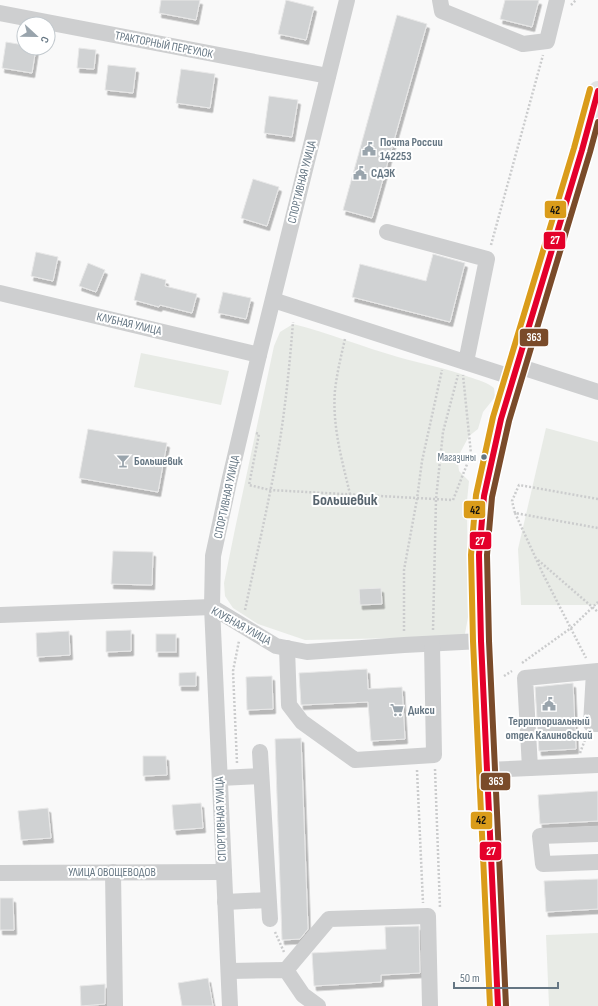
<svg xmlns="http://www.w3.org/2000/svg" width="598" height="1006" font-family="'Sofia Sans Condensed',sans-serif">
<defs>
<filter id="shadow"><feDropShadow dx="2.5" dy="4.5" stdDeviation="0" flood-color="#0004"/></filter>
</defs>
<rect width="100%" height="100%" fill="#f9f9f9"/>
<g fill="#e8ebe6">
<path d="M293,324C329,333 363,347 398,357C422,364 446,368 469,377C478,380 487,382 494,388L495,397L483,412L478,429L469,436L460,453L458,462L459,471L469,481L467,501L468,617L465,634L442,637L305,640L258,624L233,608L225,596L224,583L235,529L274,346L280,332Z"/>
<path d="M141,353L229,371L221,405L134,387Z"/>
<path d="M546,428L598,442V605H521L518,549Z"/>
<path d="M598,933V1006H549L546,935Z"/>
</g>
<g fill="#d0d2d3" stroke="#e8e8e8" filter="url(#shadow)">
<path d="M161,0H200L196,20L159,13Z"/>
<path d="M286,0L314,7L306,40L278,34Z"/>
<path d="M505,0H539L532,27L500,19Z"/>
<path d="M397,15L427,24L372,218L343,210Z"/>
<path d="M6,42L24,45V48H36L32,73L2,68Z"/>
<path d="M79,48L96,50L94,69L77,68Z"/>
<path d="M108,65L136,68L133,93L105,90Z"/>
<path d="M181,69L215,74L210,108L176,103Z"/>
<path d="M269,96L298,100L292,137L264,133Z"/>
<path d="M253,179L279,187L267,226L241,218Z"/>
<path d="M36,252L58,257L53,281L31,276Z"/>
<path d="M433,254L465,263L450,322L352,297L360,264L426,281Z"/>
<path d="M88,263L105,270L96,292L79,286Z"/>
<path d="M141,273L166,280L165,286L197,294L192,313L160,305L159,307L134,300Z"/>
<path d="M223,292L251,298L246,319L218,313Z"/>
<path d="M88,429L167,443L158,492L79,478Z"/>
<path d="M113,551L153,552L152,585L111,584Z"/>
<path d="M381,588L382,604L360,605L359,589Z"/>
<path d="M131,630V651L106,652V631Z"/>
<path d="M69,631L70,655L37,657L36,633Z"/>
<rect x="156" y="634" width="20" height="18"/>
<path d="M367,669L368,689L402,687L405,739L371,741L368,702L301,705L299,673Z"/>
<path d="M196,672V686H179V673Z"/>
<path d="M272,676L273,709L247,710L246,677Z"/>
<path d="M573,683L576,749L539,751L535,687Z"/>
<path d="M301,738L308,929L300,939L282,940L275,739Z"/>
<path d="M143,756H166L167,775L143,776Z"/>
<path d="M598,791V821L540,824L538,795Z"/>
<path d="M201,803L203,828L174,830L172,805Z"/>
<path d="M48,808L51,838L21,840L18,811Z"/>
<path d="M598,879V909L546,912L544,881Z"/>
<path d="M0,898H13L14,930H0Z"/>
<path d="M419,926L420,973L381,975V982L314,986L312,953L386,949L385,927Z"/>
<path d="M208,978L213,1006H182L178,983Z"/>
<path d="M105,984V1004L81,1006L80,986Z"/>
</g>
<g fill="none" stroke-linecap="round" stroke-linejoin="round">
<g stroke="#cbcccd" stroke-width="2.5" stroke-dasharray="2 2" stroke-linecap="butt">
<path d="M571,5L576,0"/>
<path d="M491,245L543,55"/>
<path d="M345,339C341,356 337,373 335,390C332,426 342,460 350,494"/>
<path d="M256,433L259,434L249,485L270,490L453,500L471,454L463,375"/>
<path d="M598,499L519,485L512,501L515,513L598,528"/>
<path d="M515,513L543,574L586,658"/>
<path d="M538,560L598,612"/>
<path d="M245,610C257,553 270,497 280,440C286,401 290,361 293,322"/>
<path d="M433,630L436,499L443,432L458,375"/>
<path d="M404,631V570L417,499L422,461L442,370"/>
<path d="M522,663L571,628L598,602"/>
<path d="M504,676L512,671"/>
<path d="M580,753L586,737"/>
<path d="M237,763L233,671L239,641"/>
<path d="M435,769L440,908"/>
<path d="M417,770L423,903"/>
<path d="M275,932L284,952"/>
</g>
<g stroke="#cecfd0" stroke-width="16">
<path d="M440,0L442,11L523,44L547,41L557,0"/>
<path d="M0,13L328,76"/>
<path d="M387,232L487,259L466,362"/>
<path d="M0,293L259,355"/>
<path d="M273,300L514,378"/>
<path d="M518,366L598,392"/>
<path d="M0,615L212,607L276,646L307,652L404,645L481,641"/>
<path d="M287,648L289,705L302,722L355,760L434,755L432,644"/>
<path d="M594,672L591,724H598"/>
<path d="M260,752L270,919"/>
<path d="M530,768L525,678L598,671"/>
<path d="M487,770L598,765"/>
<path d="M220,778L261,776"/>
<path d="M598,834L540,836L543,864L598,862"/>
<path d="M113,872L115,1006"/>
<path d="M0,873L224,872"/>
<path d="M225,902L268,900"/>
<path d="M286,970L329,919L428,916L430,1006"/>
<path d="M229,971L286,970L303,995L318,1006"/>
<path d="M230,1006L224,872L212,607L213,556L229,482L259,355L347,0"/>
</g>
<path stroke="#e1e2e2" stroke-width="20" d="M498,1006L481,641L479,555L484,496L501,419L582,150L598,91"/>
<g stroke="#fff" stroke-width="9">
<path id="bus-1" d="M498,1006L481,641L479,555L484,496L501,419L582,150L598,91"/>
</g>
<g stroke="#fff" stroke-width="9">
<path id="bus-2" d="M506,1006L489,641L487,555L492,497L509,421L590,152L598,122"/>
</g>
<g stroke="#fff" stroke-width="9">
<path id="bus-3" d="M490,1006L473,641L471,555L476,495L493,417L574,148L590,89"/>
</g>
<use href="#bus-1" stroke="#e4002b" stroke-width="6"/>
<use href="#bus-2" stroke="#7a4b2a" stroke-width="6"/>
<use href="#bus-3" stroke="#da9c1a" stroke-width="6"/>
</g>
<defs>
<g id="civic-bare" transform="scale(1.08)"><path d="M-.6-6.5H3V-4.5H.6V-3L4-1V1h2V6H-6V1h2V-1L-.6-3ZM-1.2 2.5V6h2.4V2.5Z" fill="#99a4ac" stroke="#fff" stroke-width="2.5" paint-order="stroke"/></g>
<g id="bar-bare" transform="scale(1.08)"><path d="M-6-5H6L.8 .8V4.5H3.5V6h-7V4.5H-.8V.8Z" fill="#99a4ac" stroke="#fff" stroke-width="2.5" paint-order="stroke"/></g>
<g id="supermarket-bare" transform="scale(1.08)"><path d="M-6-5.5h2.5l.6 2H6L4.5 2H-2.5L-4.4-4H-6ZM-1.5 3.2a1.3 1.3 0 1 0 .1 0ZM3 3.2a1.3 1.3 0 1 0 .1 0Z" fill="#99a4ac" stroke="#fff" stroke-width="2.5" paint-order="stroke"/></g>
</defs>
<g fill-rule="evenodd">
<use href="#civic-bare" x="369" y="149"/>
<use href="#civic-bare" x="360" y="173"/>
<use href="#bar-bare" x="123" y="461"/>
<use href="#civic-bare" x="549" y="704"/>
<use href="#supermarket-bare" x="397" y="710"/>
</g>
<circle fill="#657683" stroke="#fff" stroke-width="1.5" cx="484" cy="457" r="3.5"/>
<g text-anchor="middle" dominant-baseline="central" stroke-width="4" stroke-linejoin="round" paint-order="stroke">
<g font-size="11" fill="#657683" stroke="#fff" text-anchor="end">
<text x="476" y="457">Магазины</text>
</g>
<g font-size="12" fill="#657683" stroke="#fff">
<text transform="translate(164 45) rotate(11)">ТРАКТОРНЫЙ ПЕРЕУЛОК</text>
<text transform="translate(302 182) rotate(-76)">СПОРТИВНАЯ УЛИЦА</text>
<text transform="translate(129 324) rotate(13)">КЛУБНАЯ УЛИЦА</text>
<text transform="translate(227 497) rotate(-78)">СПОРТИВНАЯ УЛИЦА</text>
<text transform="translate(241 626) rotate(29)">КЛУБНАЯ УЛИЦА</text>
<text transform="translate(221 819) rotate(-92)">СПОРТИВНАЯ УЛИЦА</text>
<text x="112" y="872">УЛИЦА ОВОЩЕВОДОВ</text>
</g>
<g font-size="12" font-weight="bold" fill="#657683" stroke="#fff" text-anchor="start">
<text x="380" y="142">Почта России<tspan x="380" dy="14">142253</tspan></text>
<text x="371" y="173">СДЭК</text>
<text x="134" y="461">Большевик</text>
<text x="408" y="710">Дикси</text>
<text x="549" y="721" text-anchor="middle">Территориальный<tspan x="549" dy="14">отдел Калиновский</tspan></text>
</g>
<g font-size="16" font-weight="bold" fill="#57646e" stroke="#fff">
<text x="345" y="500">Большевик</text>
</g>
</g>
<g stroke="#fff" stroke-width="1.5">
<rect x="544" y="200" width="23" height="19" rx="4" fill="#da9c1a"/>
<rect x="543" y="231" width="23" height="19" rx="4" fill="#e4002b"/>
<rect x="519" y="328" width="30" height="19" rx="4" fill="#7a4b2a"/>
<rect x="463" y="500" width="23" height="19" rx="4" fill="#da9c1a"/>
<rect x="469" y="531" width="23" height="19" rx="4" fill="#e4002b"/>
<rect x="480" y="772" width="31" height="19" rx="4" fill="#7a4b2a"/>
<rect x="470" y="811" width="23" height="19" rx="4" fill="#da9c1a"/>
<rect x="479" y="841" width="23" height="20" rx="4" fill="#e4002b"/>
</g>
<g font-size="11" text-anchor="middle" font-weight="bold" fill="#fff">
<text x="555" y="244">27</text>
<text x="534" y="341">363</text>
<text x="480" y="545">27</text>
<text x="496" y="785">363</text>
<text x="491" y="855">27</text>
</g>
<g font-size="11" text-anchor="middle" font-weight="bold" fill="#111">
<text x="555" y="214">42</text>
<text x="475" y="514">42</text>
<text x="481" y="824">42</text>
</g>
<g transform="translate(36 36) rotate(112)"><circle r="19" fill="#ffffff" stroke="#c1c8cd"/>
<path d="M0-3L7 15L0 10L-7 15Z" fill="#99a4ac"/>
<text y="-6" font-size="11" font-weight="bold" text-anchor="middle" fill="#657683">С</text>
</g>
<path d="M454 982v6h104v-6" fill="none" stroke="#657683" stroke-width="2"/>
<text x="460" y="982" font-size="12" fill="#657683" stroke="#ffffff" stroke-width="3" paint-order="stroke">50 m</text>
</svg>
